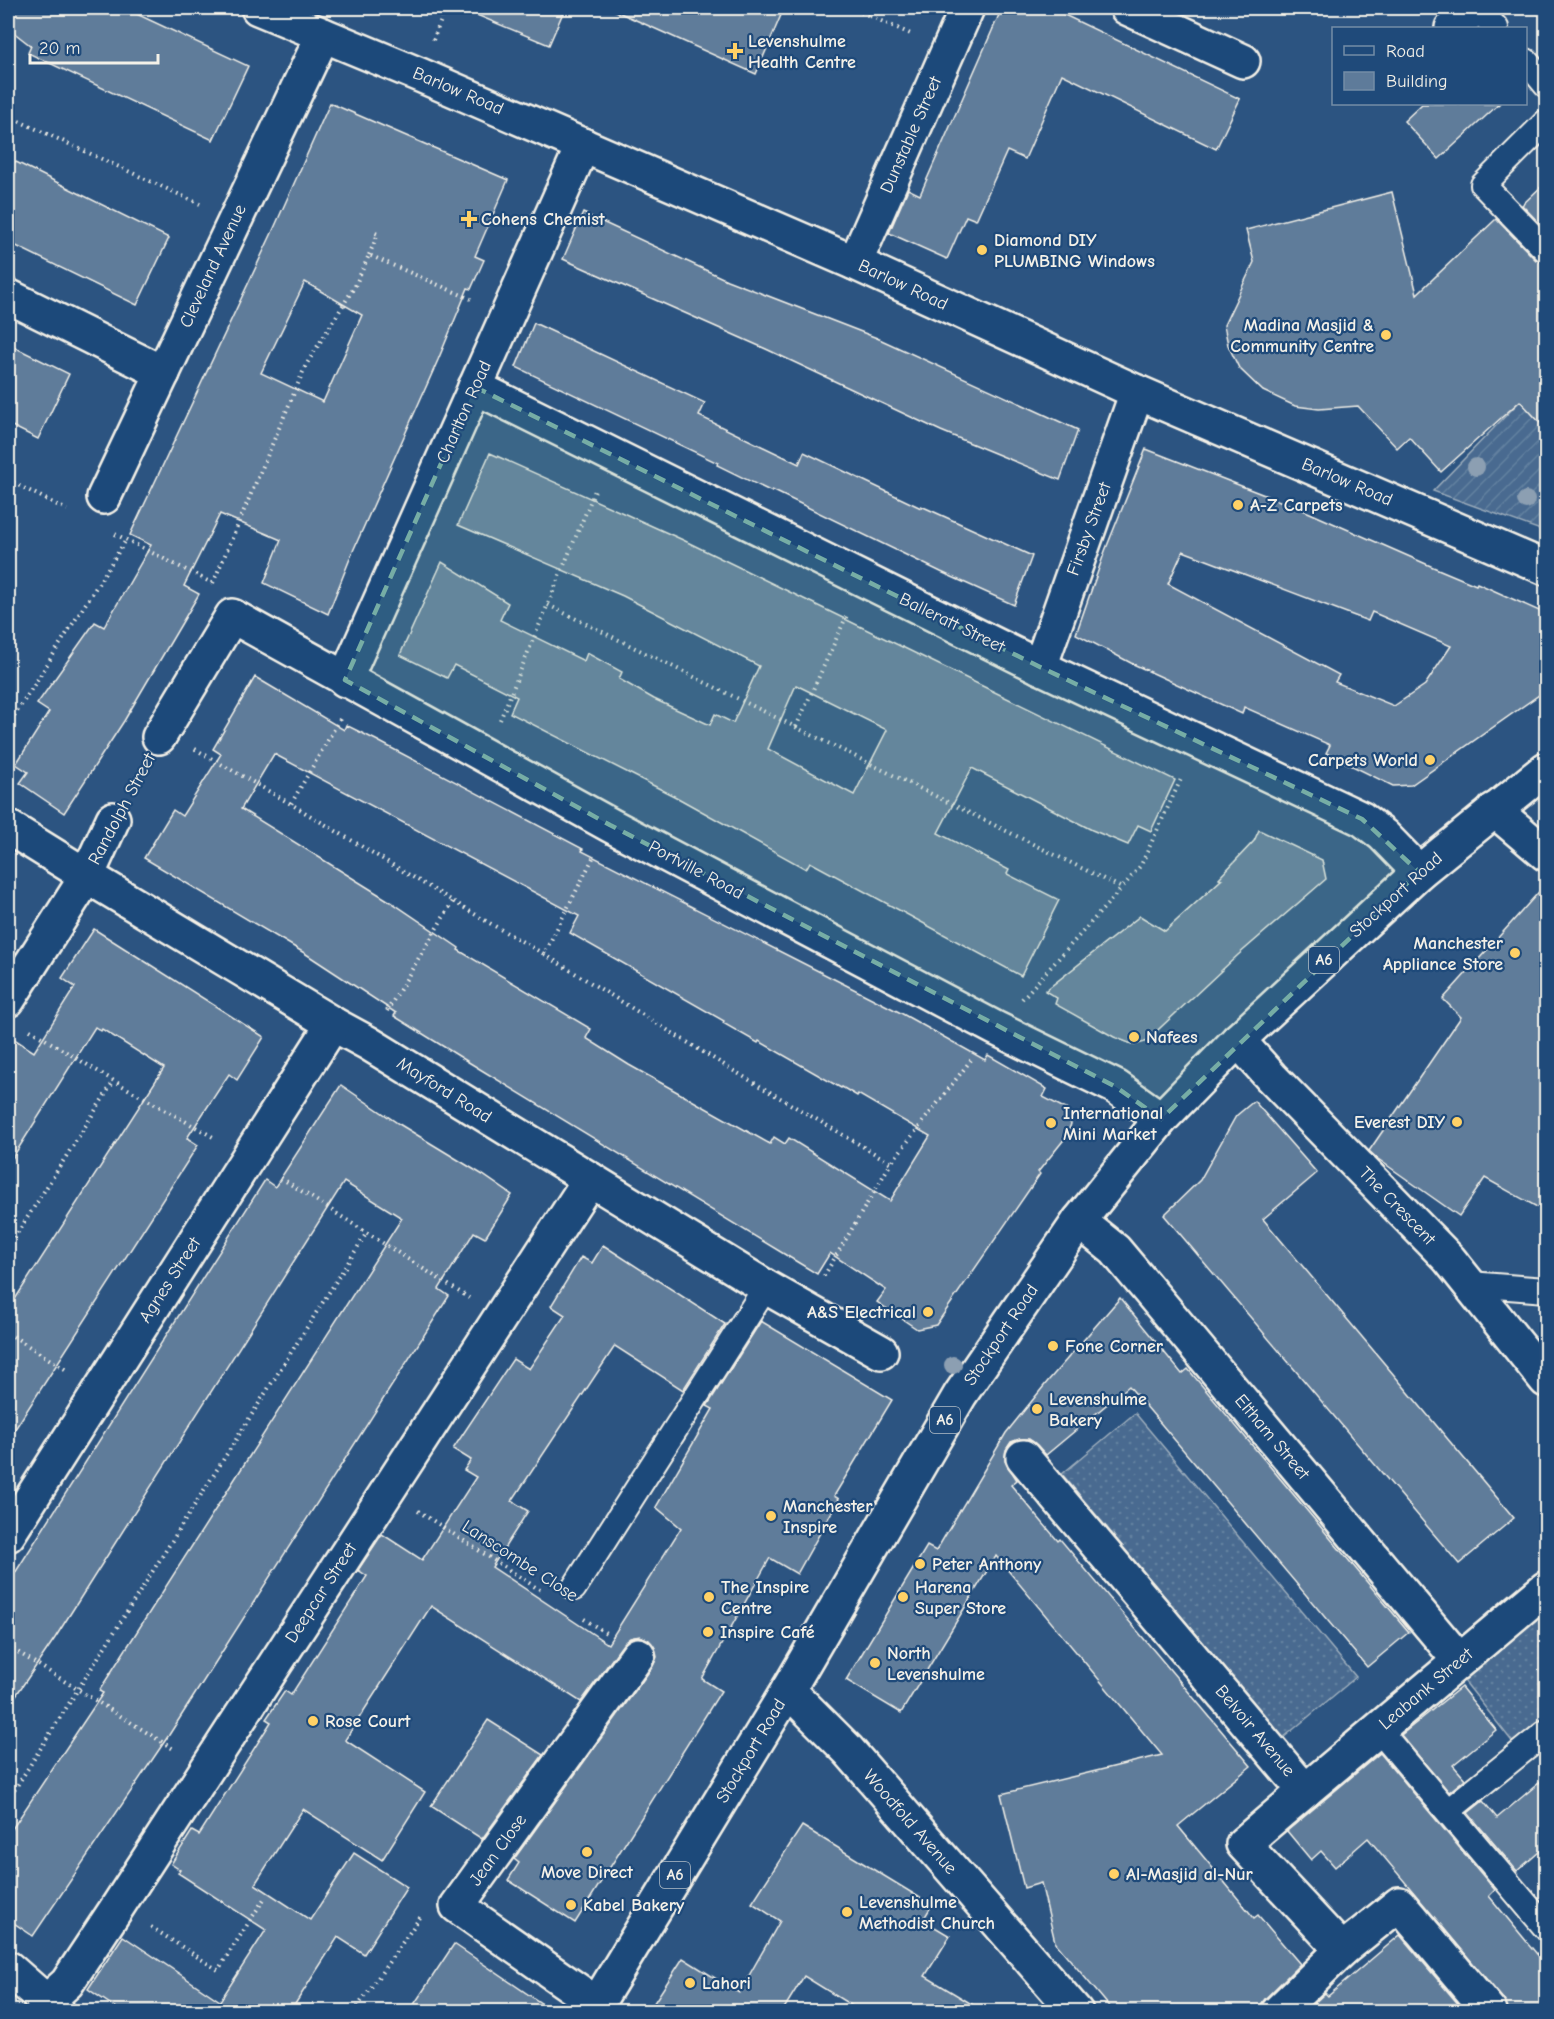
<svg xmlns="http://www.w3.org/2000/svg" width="1554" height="2019" font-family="'Comic Neue',sans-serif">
<defs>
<pattern id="grass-dots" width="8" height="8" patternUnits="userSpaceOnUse" patternTransform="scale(1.5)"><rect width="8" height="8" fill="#496b90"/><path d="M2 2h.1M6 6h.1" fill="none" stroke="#6481a0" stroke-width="1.8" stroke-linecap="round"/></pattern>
<pattern id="garden-furrows" width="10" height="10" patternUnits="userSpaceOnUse" patternTransform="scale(1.5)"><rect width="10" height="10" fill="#496b90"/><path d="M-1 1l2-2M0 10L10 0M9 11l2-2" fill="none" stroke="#6481a0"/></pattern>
</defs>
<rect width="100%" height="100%" fill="#2c5481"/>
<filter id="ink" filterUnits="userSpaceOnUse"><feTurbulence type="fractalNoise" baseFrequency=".0167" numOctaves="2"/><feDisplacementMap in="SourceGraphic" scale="12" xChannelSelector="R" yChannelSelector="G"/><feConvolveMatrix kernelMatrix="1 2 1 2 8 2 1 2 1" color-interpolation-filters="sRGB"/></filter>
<g filter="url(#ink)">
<g fill="url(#grass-dots)" stroke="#9eaebc" stroke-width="1.5">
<path d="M1135,1413L1356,1677L1283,1738L1062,1474Z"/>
<path d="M1540,1615L1546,1623V1726L1518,1749L1462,1678Z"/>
</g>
<path fill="url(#garden-furrows)" stroke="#9eaebc" stroke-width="1.5" d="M1520,401L1546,429V532L1433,491Z"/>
<g fill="#5e7b9a" stroke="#f4f1e8" stroke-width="1.5" fill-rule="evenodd">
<path d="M8,8H124L248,66L213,140L28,53L31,46L8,28Z"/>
<path d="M460,8H565L549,45Z"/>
<path d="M609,8H784L756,74Z"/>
<path d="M1002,8H1050L1240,99L1216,149L1062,74L1025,159L1007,151L976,220L966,216L947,259L889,233L908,189L920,195Z"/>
<path d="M330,103L508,180L475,256L484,260L471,289L468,288L438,360L353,551L328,614L264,583L281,540L220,514L184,586L199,594L124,721L64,813L20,783L28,772L16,764L49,712L37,704L95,622L104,627L151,545L130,535L271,235ZM305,282L362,315L323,402L261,373Z"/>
<path d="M1422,104H1499L1439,159L1404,121Z"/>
<path d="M8,158L169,238L137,305L8,242Z"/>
<path d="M1546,182V230L1522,205Z"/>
<path d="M1392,192L1417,294L1496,219L1536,260L1546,264V429L1520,401L1441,472L1409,437L1397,448L1358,406L1319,409L1295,406L1263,391L1239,368L1228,345L1224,325L1254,262L1246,230Z"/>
<path d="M583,213L727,280L877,338L1078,430L1060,480L941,431L766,349L563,259Z"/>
<path d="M534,323L705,403L699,416L799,464L804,452L921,508V506L1032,556L1014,605L941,572L772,490V492L717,465L718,463L516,367Z"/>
<path d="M8,344L69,374L38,439L8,424Z"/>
<path d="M1146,449L1303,510L1433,567L1476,585L1477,583L1546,614V690L1411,785L1393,786L1326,753L1330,745L1244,707L1242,714L1131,663L1076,634L1105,551ZM1183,551L1368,621L1372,612L1451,646L1425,685L1394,706L1335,682L1339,675L1168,584Z"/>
<path d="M490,453L683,540L1175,780L1151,831L1138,825L1128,845L1092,830L972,768L938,833L1009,870L1007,874L1059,900L1021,976L810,862L806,869L676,797L510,713L517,697L454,665L447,678L400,655L442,562L508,603L500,620L584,661L587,653L622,672L619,679L654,699L710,725L715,714L733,723L759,666L623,596L458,525ZM796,685L887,730L854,795L768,749Z"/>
<path d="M255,677L344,730L346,725L376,740L583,849L582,851L899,1012L985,1060L988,1055L1047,1089L1043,1097L1068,1110L1071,1124L1066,1137L1038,1172L1040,1174L936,1325L917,1329L877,1302L886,1290L830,1253L817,1274L794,1260L470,1063L394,1016L396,1013L306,954L144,858L173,810L182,816L221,754L213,749ZM274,754L579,916L570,933L724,1021L723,1023L758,1043L759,1041L841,1088L842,1087L857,1096L858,1094L930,1136L890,1201L789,1138L785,1144L774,1137L770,1144L629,1065L586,1038L591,1029L458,950L459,948L391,902L241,809Z"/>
<path d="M1259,830L1322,860L1326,879L1238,955L1145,1042L1134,1045L1114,1037L1055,1004L1057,998L1045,991L1140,916L1165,931L1222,879L1219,878L1254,841Z"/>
<path d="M1546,884V1212L1485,1178L1459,1216L1378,1159L1369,1151L1461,1017L1443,999Z"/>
<path d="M94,929L264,1037L237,1080L229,1074L187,1138L198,1145L8,1440V1310L164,1068L102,1029L101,1031L95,1027L8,1165V1035L34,1052L75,987L62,978Z"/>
<path d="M341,1085L399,1124L483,1175L512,1195L485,1238L474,1232L439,1289L449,1296L169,1735L33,1936L8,1919V1835L103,1693L99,1691L402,1218L344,1182L55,1638L8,1707V1584L265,1180L275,1187Z"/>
<path d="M1254,1101L1317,1173L1263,1219L1514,1518L1459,1564L1164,1215L1200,1180L1236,1116Z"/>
<path d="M603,1245L725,1324L683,1390L615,1346L512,1501L528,1511L492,1567L608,1644L681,1528L656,1507L713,1409L707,1406L761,1321L892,1400L834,1496L839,1499L797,1574L770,1558L702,1679L721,1691L575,1923L508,1880L519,1863L514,1859L653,1666L657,1657L655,1648L649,1640L640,1636L630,1638L623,1644L581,1702L431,1606L345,1740L425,1792L382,1860L303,1809L255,1884L310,1920L354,1853L407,1887L364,1954L338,1937L290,2012H122L88,1989L123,1936L220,2001L266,1930L178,1873L180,1870L171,1864L192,1831L199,1835L271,1722L266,1719L285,1691L291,1695L367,1576L358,1570L382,1534L422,1560L476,1477L464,1470L471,1460L453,1449L513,1359L529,1369L565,1315L551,1306L581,1257L592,1263Z"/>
<path d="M1120,1298L1182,1374L1188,1369L1409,1632L1367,1667L1129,1386L1046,1455L1037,1445L1029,1439H1020L1011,1442L1006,1450L1005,1461L1017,1480L1011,1485L1058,1541L1060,1539L1251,1766L1178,1826L1254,1918L1258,1915L1300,1964L1265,1999L1260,2006V2012H1114L1055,1942L1041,1883L1024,1888L1001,1794L1162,1755L996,1556L901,1713L846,1680L927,1546L936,1551L1006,1433L1048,1381Z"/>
<path d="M1461,1687L1496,1730L1453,1765L1465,1779L1449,1792L1401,1735Z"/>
<path d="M488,1720L543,1755L482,1839L431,1806Z"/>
<path d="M1380,1753L1495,1890L1489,1896L1546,1965V2012H1508L1504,2000L1368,1838L1335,1867L1321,1851L1311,1860L1287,1831Z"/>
<path d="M1546,1777V1846L1517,1871L1468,1813L1483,1801L1497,1818Z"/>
<path d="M802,1826L932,1905L923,1920L950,1936L925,1976L985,2012H862L804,1976L782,2012H648L683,1958L739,1993L780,1921L752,1903Z"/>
<path d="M1400,1935L1465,2012H1305L1325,1993L1328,1996Z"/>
<path d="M454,1944L554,2012H409Z"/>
</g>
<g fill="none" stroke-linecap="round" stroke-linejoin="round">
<g stroke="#f4f1e8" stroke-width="28">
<g id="lane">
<path d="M1477,8L1496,28"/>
<path d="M1526,61L1546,85"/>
<path d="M1546,122L1483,185L1546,250"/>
<path d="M1470,1284L1546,1290"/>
<path d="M574,1588L766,1287"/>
<path d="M1378,1729L1546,1928"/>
<path d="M1448,1811L1546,1732"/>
</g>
</g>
<g stroke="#f4f1e8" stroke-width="38">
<g id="street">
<path d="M258,8L420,75L855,263L1137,392L1546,568"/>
<path d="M1127,8L1243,61"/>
<path d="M1452,28L1475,8"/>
<path d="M855,263L967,8"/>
<path d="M8,296L163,373"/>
<path d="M475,387L1040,667L1362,819L1383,835L1419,872"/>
<path d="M104,497L323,35"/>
<path d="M1040,667L1137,392"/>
<path d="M345,680L583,145"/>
<path d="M159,737L232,616L610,825L995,1028L1116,1087L1161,1119"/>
<path d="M1494,810L1546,854"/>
<path d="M8,827L87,876L333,1024L368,1043L766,1287L881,1352"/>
<path d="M8,1000L87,876L113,819"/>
<path d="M1238,1040L1271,1077L1449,1259L1546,1380"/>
<path d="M1079,1221L1115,1250L1459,1660"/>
<path d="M1023,1457L1305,1791L1243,1844L1342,1950L1399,1904L1490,2012"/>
<path d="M8,1535L333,1024"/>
<path d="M788,1690L848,1750L1076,2012"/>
<path d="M1305,1791L1546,1588"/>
<path d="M8,1968L58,2012"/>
<path d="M47,2001L67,1983L118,1906L590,1179"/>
<path d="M597,2004L457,1906L638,1655"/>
<path d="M1278,2012L1342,1950"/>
</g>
</g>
<g stroke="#f4f1e8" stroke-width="38">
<path id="highway" d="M592,2012L788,1690L960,1395L1079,1221L1161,1119L1238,1040L1419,872L1546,769"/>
</g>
<g stroke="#f4f1e8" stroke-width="4" stroke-dasharray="1.5 4.5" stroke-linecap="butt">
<path d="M850,8L870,16L873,8"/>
<path d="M870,16L913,35"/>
<path d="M433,40L446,8"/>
<path d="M8,116L200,204"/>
<path d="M369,255L378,234L373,232"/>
<path d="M8,480L67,510"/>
<path d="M115,534L212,583"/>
<path d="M213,583L306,365L355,286L369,255L471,299"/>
<path d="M548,605L1122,888L1141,865L1182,777"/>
<path d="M340,719L291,804L486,921L544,954"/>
<path d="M500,720L596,488"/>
<path d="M8,726L126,540"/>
<path d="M796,727L848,613"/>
<path d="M195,749L291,804"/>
<path d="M131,787L141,770"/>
<path d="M593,858L544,954L734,1071L891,1163L971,1060"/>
<path d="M1022,999L1122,888"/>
<path d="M387,1011L453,901"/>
<path d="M30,1030L114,1081L215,1138"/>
<path d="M281,1178L469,1298"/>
<path d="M8,1248L114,1081"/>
<path d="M824,1276L891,1163"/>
<path d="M8,1333L68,1371"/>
<path d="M418,1511L540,1590"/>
<path d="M584,1619L606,1633"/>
<path d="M8,1646L175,1750"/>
<path d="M8,1800L366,1234"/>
<path d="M151,1927L218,1970L264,1899"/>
<path d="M354,2012L421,1916"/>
</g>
<use href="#lane" stroke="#1f4a7a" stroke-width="24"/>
<use href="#street" stroke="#1f4a7a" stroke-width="33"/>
<use href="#highway" stroke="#1f4a7a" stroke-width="33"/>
</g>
<g fill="#8c9fb2">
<circle cx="1476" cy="467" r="9"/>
<circle cx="1526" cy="500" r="9"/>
<circle cx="953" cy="1365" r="9"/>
</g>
</g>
<path fill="#76ada5" fill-opacity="0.2" stroke="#76ada5" stroke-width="4.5" stroke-dasharray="12 8" stroke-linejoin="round" d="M475,387L1040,667L1362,819L1419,872L1161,1119L1116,1087L610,825L345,680Z"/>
<g fill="#ffd166" stroke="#1f4a7a" stroke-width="2">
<path d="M732 42h6v6h6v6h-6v6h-6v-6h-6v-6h6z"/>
<path d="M466 210h6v6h6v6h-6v6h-6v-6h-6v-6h6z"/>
<circle cx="982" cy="250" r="6"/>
<circle cx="1386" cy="335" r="6"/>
<circle cx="1238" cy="505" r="6"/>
<circle cx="1430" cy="760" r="6"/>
<circle cx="1515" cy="953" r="6"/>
<circle cx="1134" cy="1037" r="6"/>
<circle cx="1457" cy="1122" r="6"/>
<circle cx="1051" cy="1123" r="6"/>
<circle cx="928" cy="1312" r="6"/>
<circle cx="1053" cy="1346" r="6"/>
<circle cx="1037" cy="1409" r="6"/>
<circle cx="771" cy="1516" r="6"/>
<circle cx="920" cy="1564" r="6"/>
<circle cx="709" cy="1597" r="6"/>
<circle cx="903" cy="1597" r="6"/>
<circle cx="708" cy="1632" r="6"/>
<circle cx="875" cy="1663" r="6"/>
<circle cx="313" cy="1721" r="6"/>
<circle cx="587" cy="1852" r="6"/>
<circle cx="1114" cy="1874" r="6"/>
<circle cx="571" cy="1905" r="6"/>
<circle cx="847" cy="1912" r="6"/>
<circle cx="690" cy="1983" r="6"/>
</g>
<g text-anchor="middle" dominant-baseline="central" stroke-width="4.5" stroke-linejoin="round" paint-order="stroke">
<g fill="#1f4a7a" stroke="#b4bfc7" stroke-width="1.5">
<rect x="1309" y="947" width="30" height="26" rx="4.5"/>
<rect x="930" y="1407" width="30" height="26" rx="4.5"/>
<rect x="660" y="1862" width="30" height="26" rx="4.5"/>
</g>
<g font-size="16" font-weight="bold" fill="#f4f1e8">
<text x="1324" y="960">A6</text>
<text x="945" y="1420">A6</text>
<text x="675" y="1875">A6</text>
</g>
<g font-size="18" font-weight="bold" fill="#f4f1e8" stroke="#1f4a7a" text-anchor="start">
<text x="748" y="41">Levenshulme<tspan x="748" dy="21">Health Centre</tspan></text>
<text x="481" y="219">Cohens Chemist</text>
<text x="994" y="240">Diamond DIY<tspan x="994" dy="21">PLUMBING Windows</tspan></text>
<text x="1374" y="325" text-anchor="end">Madina Masjid &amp;<tspan x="1374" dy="21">Community Centre</tspan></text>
<text x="1250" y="505">A-Z Carpets</text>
<text x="1418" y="760" text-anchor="end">Carpets World</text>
<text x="1503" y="943" text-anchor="end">Manchester<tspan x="1503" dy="21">Appliance Store</tspan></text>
<text x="1146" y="1037">Nafees</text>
<text x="1063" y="1113">International<tspan x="1063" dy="21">Mini Market</tspan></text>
<text x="1445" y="1122" text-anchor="end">Everest DIY</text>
<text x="916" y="1312" text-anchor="end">A&amp;S Electrical</text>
<text x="1065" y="1346">Fone Corner</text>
<text x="1049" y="1399">Levenshulme<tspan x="1049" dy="21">Bakery</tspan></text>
<text x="783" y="1506">Manchester<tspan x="783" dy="21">Inspire</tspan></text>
<text x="932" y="1564">Peter Anthony</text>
<text x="721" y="1587">The Inspire<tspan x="721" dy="21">Centre</tspan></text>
<text x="915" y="1587">Harena<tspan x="915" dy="21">Super Store</tspan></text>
<text x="720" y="1632">Inspire Café</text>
<text x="887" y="1653">North<tspan x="887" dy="21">Levenshulme</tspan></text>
<text x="325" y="1721">Rose Court</text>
<text x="587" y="1872" text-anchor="middle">Move Direct</text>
<text x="1126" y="1874">Al-Masjid al-Nur</text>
<text x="859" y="1902">Levenshulme<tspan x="859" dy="21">Methodist Church</tspan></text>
<text x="583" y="1905">Kabel Bakery</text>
<text x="702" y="1983">Lahori</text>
</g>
<g font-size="18" fill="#f4f1e8" stroke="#1f4a7a">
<text transform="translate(458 91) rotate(23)">Barlow Road</text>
<text transform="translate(911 135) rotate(-66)">Dunstable Street</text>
<text transform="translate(213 266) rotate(-65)">Cleveland Avenue</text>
<text transform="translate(903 285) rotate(25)">Barlow Road</text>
<text transform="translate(464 412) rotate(-66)">Charlton Road</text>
<text transform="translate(1347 482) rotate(23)">Barlow Road</text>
<text transform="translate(1089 529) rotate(-70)">Firsby Street</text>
<text transform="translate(952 623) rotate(26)">Balleratt Street</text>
<text transform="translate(122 809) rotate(-62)">Randolph Street</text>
<text transform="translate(696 870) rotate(28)">Portville Road</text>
<text transform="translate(1396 895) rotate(-42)">Stockport Road</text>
<text transform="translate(444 1090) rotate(32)">Mayford Road</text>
<text transform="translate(1397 1206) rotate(46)">The Crescent</text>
<text transform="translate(170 1280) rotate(-57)">Agnes Street</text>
<text transform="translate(1001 1335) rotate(-56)">Stockport Road</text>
<text transform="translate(1272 1437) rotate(50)">Eltham Street</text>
<text transform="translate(520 1561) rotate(33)">Lanscombe Close</text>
<text transform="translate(321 1593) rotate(-57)">Deepcar Street</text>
<text transform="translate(1426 1689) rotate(-40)">Leabank Street</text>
<text transform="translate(1255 1731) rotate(50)">Belvoir Avenue</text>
<text transform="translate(751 1751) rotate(-59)">Stockport Road</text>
<text transform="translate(910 1822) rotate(49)">Woodfold Avenue</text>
<text transform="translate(498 1850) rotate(-54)">Jean Close</text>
</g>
</g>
<rect width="1554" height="2019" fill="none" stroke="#1f4a7a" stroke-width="30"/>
<rect x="15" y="15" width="1524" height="1989" fill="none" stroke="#f4f1e8" stroke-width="2" filter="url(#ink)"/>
<rect x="1332" y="27" width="195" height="78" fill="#1f4a7a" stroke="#748da6" stroke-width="1.5"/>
<rect x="1344" y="46" width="30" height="9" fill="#1f4a7a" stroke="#748da6" stroke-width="1.5"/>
<text x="1386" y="57" font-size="18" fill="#f4f1e8">Road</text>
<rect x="1344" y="72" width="30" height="18" fill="#5e7b9a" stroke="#748da6" stroke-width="1.5"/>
<text x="1386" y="87" font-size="18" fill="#f4f1e8">Building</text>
<path d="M30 54v9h128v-9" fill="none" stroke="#f4f1e8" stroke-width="3"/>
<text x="39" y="54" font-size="18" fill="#f4f1e8" stroke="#1f4a7a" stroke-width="4.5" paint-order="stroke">20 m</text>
</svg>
